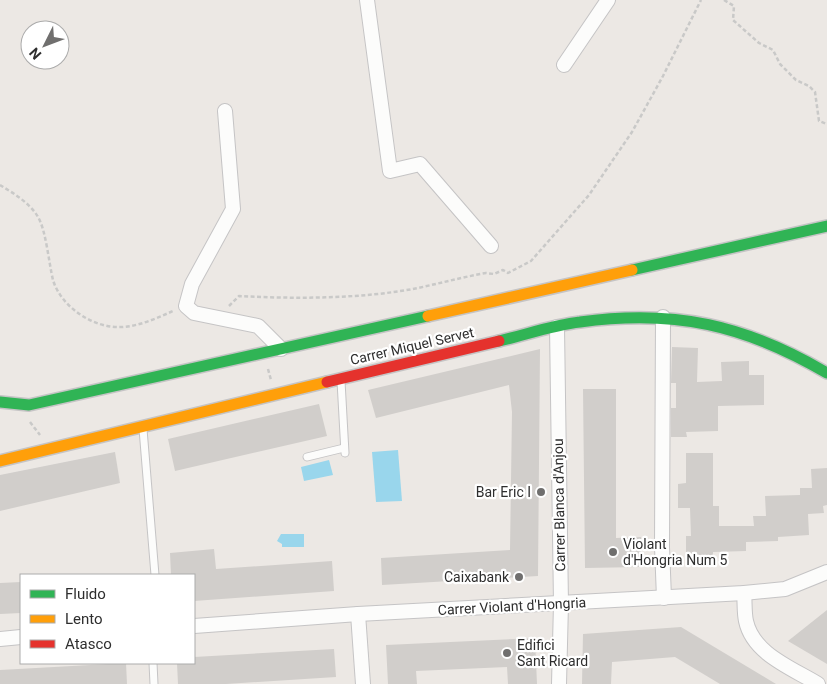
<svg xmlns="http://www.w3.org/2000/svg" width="827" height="684" font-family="Roboto,sans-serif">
<rect width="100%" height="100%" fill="#ece8e4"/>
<g fill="#99d6ec">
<path d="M398,450L402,501L376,502L372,452Z"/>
<path d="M329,460L333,475L304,481L301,467Z"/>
<path d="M281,534H304V547H282V544L277,541Z"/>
</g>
<g fill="#d1cecb">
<path d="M672,347L698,348L697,382L722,381L721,362L749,361V375H764V405L718,406V431L686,432L687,437H671V408H676V383H671Z"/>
<path d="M540,349L538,576L382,585L381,558L510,550L512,412L509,385L376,418L368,390Z"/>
<path d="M583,389H616V538L641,537V567L585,568Z"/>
<path d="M319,404L327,436L175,471L168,439Z"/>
<path d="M115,452L120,483L0,511V475Z"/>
<path d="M686,453H713V506H719V526H754L753,516H766L765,496L800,495V488H812L811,469L827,468V505L823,506L824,513L808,514L809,535L778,537V541L746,542V551L713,552V562H686V536H691L690,508H678V484L686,483Z"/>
<path d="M214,549L216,569L332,561L334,591L194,601V575H171L170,553Z"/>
<path d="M21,582V613L0,614V583Z"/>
<path d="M827,610V664L788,641Z"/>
<path d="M681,627L776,684H720L675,657L612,662L611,684H582L583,634Z"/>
<path d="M535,638L537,684H508L507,667L416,671L417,684H388L386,645Z"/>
<path d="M334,649L336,677L226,684H178L177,663H194V657Z"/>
<path d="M126,663L127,684H0V670Z"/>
</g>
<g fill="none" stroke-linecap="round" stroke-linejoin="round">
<g stroke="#c5c4c5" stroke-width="9">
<g id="lane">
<path d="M341,381L345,453"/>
<path d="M143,429L155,575"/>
<path d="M307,457L344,448"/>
<path d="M153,663L154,684"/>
</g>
</g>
<g stroke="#c5c4c5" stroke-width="16">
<g id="street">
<path d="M367,0L390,171L420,164L491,246"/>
<path d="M564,65L608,0"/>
<path d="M225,111L233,209L192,284L186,306L194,313L258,326L281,349"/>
<path d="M663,317L662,547L664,598"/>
<path d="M557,327L561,604L559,684"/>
<path d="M744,593C745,602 744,612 746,621C753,654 792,668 818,684"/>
<path d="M358,614L363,684"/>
<path d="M194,626L358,614L744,593L785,589L827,572"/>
<path d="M0,639L21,637"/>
</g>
</g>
<g stroke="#c5c4c5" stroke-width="14">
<g id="fast">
<path d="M632,270L827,226"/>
<path d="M499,341C525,335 553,325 580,322C675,309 745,325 827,373"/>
<path d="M0,402L29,405L428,316"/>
</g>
</g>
<g stroke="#c5c4c5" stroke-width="14">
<g id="slow">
<path d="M428,316L632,270"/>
<path d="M0,461L327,382"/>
</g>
</g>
<g stroke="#c5c4c5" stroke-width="14">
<path id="jam" d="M327,382L499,341"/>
</g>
<g stroke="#c9c9c8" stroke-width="2.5" stroke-dasharray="4 2.5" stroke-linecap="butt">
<path d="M724,0L734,6L733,20L759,43L773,50L780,64L796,80L809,86L815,92L819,121L827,124"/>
<path d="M0,185C13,193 30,203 38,217C46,230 49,264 53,280C61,307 94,329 122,327C140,326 157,318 173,311"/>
<path d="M229,306L239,296C296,299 362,299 418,288C441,283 463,277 486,273L494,274L503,270L508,273L531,261L589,195L632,132L663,76L701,0"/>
<path d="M268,369L271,380"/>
<path d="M30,422L40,435"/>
</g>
<use href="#lane" stroke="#fcfcfb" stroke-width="7"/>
<use href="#street" stroke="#fcfcfb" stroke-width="14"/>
<use href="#fast" stroke="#30b455" stroke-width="11"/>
<use href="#slow" stroke="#ff9f0a" stroke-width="11"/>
<use href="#jam" stroke="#e5322d" stroke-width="11"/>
</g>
<g fill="#706f6e" stroke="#fff" stroke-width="2">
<circle cx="541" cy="492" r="5"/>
<circle cx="613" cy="552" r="5"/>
<circle cx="519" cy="577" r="5"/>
<circle cx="507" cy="653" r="5"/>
</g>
<g text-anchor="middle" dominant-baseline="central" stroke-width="4.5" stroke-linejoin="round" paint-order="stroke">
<g font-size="14" fill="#2e2e2e" stroke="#fff">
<text transform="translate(412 346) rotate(-13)">Carrer Miquel Servet</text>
<text transform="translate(559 505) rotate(-91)">Carrer Blanca d'Anjou</text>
<text transform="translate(512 606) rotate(-3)">Carrer Violant d'Hongria</text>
</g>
<g font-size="14" fill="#2e2e2e" stroke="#fff" text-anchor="end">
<text x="531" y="492">Bar Eric I</text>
<text x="623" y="544" text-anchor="start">Violant<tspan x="623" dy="16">d'Hongria Num 5</tspan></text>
<text x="509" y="577">Caixabank</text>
<text x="517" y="645" text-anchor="start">Edifici<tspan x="517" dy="16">Sant Ricard</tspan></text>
</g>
</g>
<rect x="20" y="574" width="175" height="90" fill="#ffffff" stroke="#ababab"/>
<rect x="30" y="590" width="25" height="8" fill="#30b455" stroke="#ababab"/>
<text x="65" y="599" font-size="15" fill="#2e2e2e">Fluido</text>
<rect x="30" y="615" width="25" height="8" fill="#ff9f0a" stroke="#ababab"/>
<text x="65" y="624" font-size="15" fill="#2e2e2e">Lento</text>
<rect x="30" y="640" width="25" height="8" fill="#e5322d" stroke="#ababab"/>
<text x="65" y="649" font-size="15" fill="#2e2e2e">Atasco</text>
<g transform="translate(45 45) rotate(228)"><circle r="24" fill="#ffffff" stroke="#ababab"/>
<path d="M0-4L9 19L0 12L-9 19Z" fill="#706f6e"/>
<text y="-8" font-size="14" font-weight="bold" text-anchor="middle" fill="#2e2e2e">N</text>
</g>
</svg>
